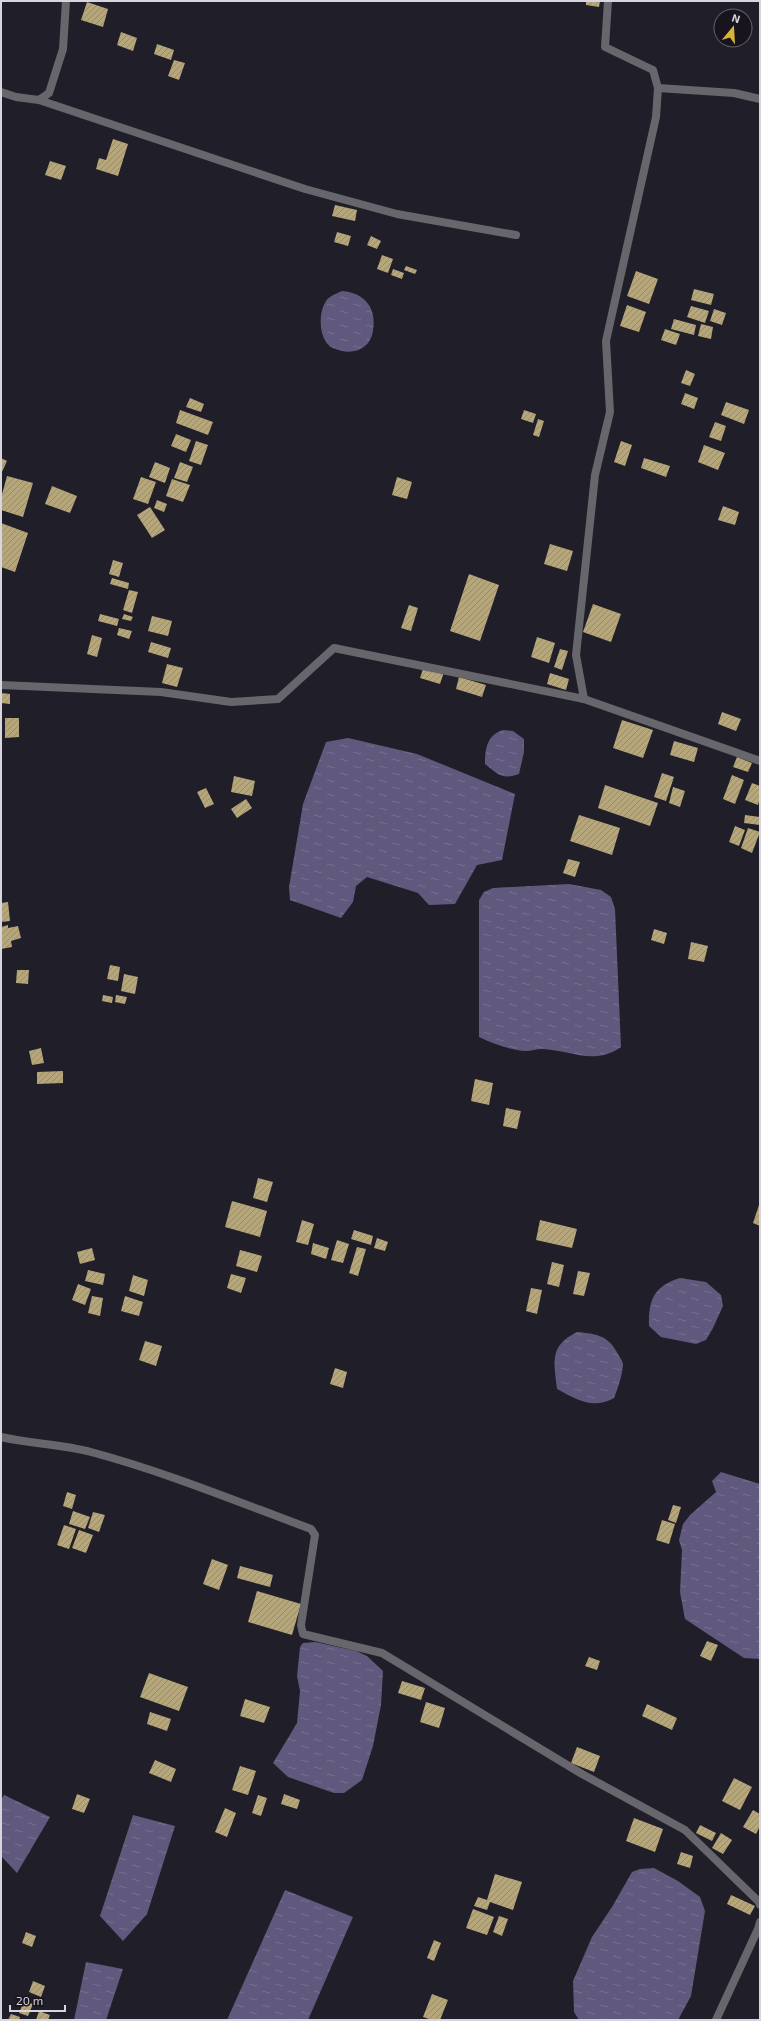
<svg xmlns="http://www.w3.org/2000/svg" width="761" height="2021" font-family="'Exo 2',sans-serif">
<defs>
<pattern id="water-ripples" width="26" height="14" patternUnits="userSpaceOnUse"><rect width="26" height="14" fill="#61587e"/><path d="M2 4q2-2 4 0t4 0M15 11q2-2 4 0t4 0" fill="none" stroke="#776f90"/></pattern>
<pattern id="building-hatch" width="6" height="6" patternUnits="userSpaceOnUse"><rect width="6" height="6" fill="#b5a67b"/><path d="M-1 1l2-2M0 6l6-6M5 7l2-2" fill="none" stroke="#988c6d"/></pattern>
</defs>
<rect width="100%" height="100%" fill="#201e28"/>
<g fill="url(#water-ripples)">
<path d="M342,291C365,293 377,308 373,331C370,351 350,356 333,348C319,342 318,314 325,303C328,296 336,294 342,291Z"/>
<path d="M503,730L513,731L524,739V752L519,774C503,780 497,774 485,764C485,749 487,735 503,730Z"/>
<path d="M348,738L417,754L515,794L502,860L477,865L455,904L429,905L418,893L367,877L356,886L353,902L341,918L290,900L289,887L303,804L326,742Z"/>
<path d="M569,884L601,890L611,897L615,909L621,1047C594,1066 570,1050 542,1049C536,1049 531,1051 526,1051C510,1050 494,1044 479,1037V900L484,892L493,888Z"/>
<path d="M680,1278L706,1282L721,1295L723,1306L713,1328L706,1340L696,1344L661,1337L649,1326C648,1300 654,1286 680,1278Z"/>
<path d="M577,1332C597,1334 608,1335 618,1354C620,1358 623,1361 623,1365C622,1376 618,1388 614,1398C592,1410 576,1399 557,1389C554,1361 549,1346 577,1332Z"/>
<path d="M721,1472L760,1484V1659L744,1658L685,1619L680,1592L682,1550L679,1540L683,1524L690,1515L716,1492L712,1481Z"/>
<path d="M315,1642L356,1651L367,1656L383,1671L381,1705L373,1746L362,1780L344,1793H334L288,1777L273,1763L297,1723L300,1691L297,1676L300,1647L303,1643Z"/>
<path d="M4,1795L50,1817L17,1873L1,1856V1800Z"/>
<path d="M133,1815L175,1826L147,1914L123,1941L100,1916Z"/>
<path d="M654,1868L678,1881L700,1897L705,1911L691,1996L678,2020H579L574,2012L573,1981L592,1937L612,1907L632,1872L640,1869Z"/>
<path d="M285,1890L353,1917L308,2020H227Z"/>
<path d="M86,1962L123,1969L106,2020H74Z"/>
</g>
<g fill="url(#building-hatch)">
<path d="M586,1H600L599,7L586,5Z"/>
<path d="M87,2L108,9L103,27L81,20Z"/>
<path d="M121,32L137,38L133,51L117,45Z"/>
<path d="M157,44L174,50L171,60L154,54Z"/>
<path d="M174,60L185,63L179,80L168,76Z"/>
<path d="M113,139L128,144L118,176L96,169L99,158L106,160Z"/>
<path d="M50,161L66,166L61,180L45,175Z"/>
<path d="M335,205L357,210L355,221L332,216Z"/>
<path d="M337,232L351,236L348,246L334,242Z"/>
<path d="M371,236L381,241L377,249L367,245Z"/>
<path d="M382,255L393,259L388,273L377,269Z"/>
<path d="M406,266L417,270L415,274L404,270Z"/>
<path d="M393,269L404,273L402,279L391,275Z"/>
<path d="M636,271L658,279L649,304L627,296Z"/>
<path d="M694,289L714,294L711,305L691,300Z"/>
<path d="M627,305L646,312L639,332L620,326Z"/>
<path d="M691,306L709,311L705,323L687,317Z"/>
<path d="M714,309L726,313L722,325L710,321Z"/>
<path d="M674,319L696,325L694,335L671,329Z"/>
<path d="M701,324L713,327L711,339L698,336Z"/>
<path d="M665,329L680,334L676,345L661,340Z"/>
<path d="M686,370L695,374L690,386L681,383Z"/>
<path d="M685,393L698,398L694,409L681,404Z"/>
<path d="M190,398L204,404L201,412L186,407Z"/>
<path d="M726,402L749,410L744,424L721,415Z"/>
<path d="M180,410L213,422L208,435L176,423Z"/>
<path d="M524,410L536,414L533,423L521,419Z"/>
<path d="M538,419L544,421L539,437L533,435Z"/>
<path d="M715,422L726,426L721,441L709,437Z"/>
<path d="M176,434L191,440L186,452L171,446Z"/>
<path d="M196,441L208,445L201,465L189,461Z"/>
<path d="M621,441L632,445L625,466L614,462Z"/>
<path d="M704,445L725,453L718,470L698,462Z"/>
<path d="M1,458L7,461L1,474Z"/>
<path d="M644,458L670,466L666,477L641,468Z"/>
<path d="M155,462L170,468L165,483L149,477Z"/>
<path d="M180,462L193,467L187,482L174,478Z"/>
<path d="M7,476L33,483L23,517L1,510V498Z"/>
<path d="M141,477L156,482L148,504L133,499Z"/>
<path d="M397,477L412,482L407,499L392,495Z"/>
<path d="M172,479L190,485L183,502L166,496Z"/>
<path d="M52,486L77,496L70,513L45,504Z"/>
<path d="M157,500L167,504L164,512L154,508Z"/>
<path d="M723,506L739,512L735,525L718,520Z"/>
<path d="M150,507L165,530L152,538L137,515Z"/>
<path d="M1,523L28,533L15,572L1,567Z"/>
<path d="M550,544L573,551L567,571L544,564Z"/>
<path d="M113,560L123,563L119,577L109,574Z"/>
<path d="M469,574L499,585L480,641L450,631Z"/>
<path d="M112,578L129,583L128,589L110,584Z"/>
<path d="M129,590L138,592L132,613L123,610Z"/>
<path d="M593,604L621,614L611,642L583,632Z"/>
<path d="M409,605L418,608L411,631L401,628Z"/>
<path d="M100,614L119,619L117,626L98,621Z"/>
<path d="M124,614L133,617L131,621L122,619Z"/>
<path d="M152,616L172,621L168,636L148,631Z"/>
<path d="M119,628L132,631L129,639L117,635Z"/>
<path d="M92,635L102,638L97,657L87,654Z"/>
<path d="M537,637L555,643L549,663L531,657Z"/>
<path d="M151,642L171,648L168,658L148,652Z"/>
<path d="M560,649L568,651L562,670L554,667Z"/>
<path d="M167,664L183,668L177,687L162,683Z"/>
<path d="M424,666L444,672L440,684L420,678Z"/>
<path d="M550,673L569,679L566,690L547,684Z"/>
<path d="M459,677L486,685L482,697L456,689Z"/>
<path d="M1,693L10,694V704L1,703Z"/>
<path d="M722,712L741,719L736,731L718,724Z"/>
<path d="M5,718H19V737L5,738Z"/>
<path d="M622,720L653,730L643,758L613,748Z"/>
<path d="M674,741L698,748L694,762L670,755Z"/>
<path d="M737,757L752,763L748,772L733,767Z"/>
<path d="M662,773L674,777L666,801L654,797Z"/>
<path d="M732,775L744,780L735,804L723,799Z"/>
<path d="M234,776L255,781L252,796L231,792Z"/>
<path d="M752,783L760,786V798L758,805L745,800Z"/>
<path d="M605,785L658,803L650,826L598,808Z"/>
<path d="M673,787L685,791L680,807L669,803Z"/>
<path d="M206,788L214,804L205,808L197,792Z"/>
<path d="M246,799L252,808L237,818L231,809Z"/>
<path d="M579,815L620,828L612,855L570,841Z"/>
<path d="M745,815L760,817V825L744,823Z"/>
<path d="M735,826L745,830L739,846L729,842Z"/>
<path d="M748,828L760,832L752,853L741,848Z"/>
<path d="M568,859L580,862L575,877L563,873Z"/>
<path d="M8,902L10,921L1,922V903Z"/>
<path d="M8,925V928L18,926L21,938L11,941L12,947L1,949V927Z"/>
<path d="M654,929L667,933L664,944L651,940Z"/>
<path d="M691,942L708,946L704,962L688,959Z"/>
<path d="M110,965L120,967L118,981L107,979Z"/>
<path d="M17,970H29L28,984L16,983Z"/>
<path d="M124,974L138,977L135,994L121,991Z"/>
<path d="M103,995L113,997L112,1003L102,1001Z"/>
<path d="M116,995L127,997L125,1004L115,1002Z"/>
<path d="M41,1048L44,1063L32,1065L29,1051Z"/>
<path d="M63,1071V1083L37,1084V1072Z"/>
<path d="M475,1079L493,1083L489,1105L471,1101Z"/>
<path d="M506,1108L521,1111L517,1129L503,1126Z"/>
<path d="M258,1178L273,1182L267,1202L253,1198Z"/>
<path d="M232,1201L267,1211L260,1237L225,1227Z"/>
<path d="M760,1202V1226L753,1223Z"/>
<path d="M302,1220L314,1224L308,1245L296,1242Z"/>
<path d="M540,1220L577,1229L572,1248L536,1240Z"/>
<path d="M354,1230L373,1236L371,1245L351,1239Z"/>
<path d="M377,1238L388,1242L385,1251L374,1248Z"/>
<path d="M337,1240L349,1244L343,1263L331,1260Z"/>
<path d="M313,1243L329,1248L326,1259L311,1254Z"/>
<path d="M357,1247L366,1249L358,1276L349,1273Z"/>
<path d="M92,1248L95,1260L80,1264L77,1252Z"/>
<path d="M240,1250L262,1256L257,1272L236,1266Z"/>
<path d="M552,1262L564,1265L559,1287L547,1284Z"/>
<path d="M88,1270L105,1274L103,1285L85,1281Z"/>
<path d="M578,1271L590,1273L584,1296L573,1294Z"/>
<path d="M231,1274L246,1278L241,1293L227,1288Z"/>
<path d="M133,1275L148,1280L144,1296L129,1291Z"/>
<path d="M78,1284L91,1289L85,1305L72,1300Z"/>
<path d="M531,1288L542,1290L537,1314L526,1311Z"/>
<path d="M92,1296L103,1298L100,1316L88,1313Z"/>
<path d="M125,1296L143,1302L139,1316L121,1311Z"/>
<path d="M145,1341L162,1346L156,1366L139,1360Z"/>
<path d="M335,1368L347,1372L343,1388L330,1384Z"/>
<path d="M67,1492L76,1495L72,1509L63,1506Z"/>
<path d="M673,1505L681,1507L676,1523L668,1520Z"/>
<path d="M73,1511L90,1517L85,1529L69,1524Z"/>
<path d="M93,1512L105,1515L99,1532L88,1528Z"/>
<path d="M662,1520L675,1524L669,1544L656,1540Z"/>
<path d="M64,1525L76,1529L69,1549L57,1545Z"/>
<path d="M79,1530L93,1535L86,1553L72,1548Z"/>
<path d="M212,1559L228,1565L219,1590L203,1584Z"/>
<path d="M240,1566L273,1575L270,1587L237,1578Z"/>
<path d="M257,1591L301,1604L292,1635L248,1622Z"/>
<path d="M707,1641L718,1645L711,1661L700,1656Z"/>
<path d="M589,1657L600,1661L597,1670L585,1666Z"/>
<path d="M149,1673L188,1687L179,1711L140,1697Z"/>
<path d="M402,1681L425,1688L421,1700L398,1693Z"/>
<path d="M245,1699L270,1707L264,1723L240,1716Z"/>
<path d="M426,1702L445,1708L439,1728L420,1722Z"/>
<path d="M647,1704L677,1718L672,1730L642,1716Z"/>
<path d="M150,1712L171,1719L167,1731L147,1724Z"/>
<path d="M577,1747L600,1756L594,1772L571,1763Z"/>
<path d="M155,1760L176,1769L171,1782L149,1773Z"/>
<path d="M240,1766L256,1771L248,1795L232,1790Z"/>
<path d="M734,1778L752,1787L740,1810L722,1801Z"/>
<path d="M77,1794L90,1799L84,1813L72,1809Z"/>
<path d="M284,1794L300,1800L297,1809L281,1804Z"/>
<path d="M258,1795L267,1798L261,1816L252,1813Z"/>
<path d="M225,1808L236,1813L227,1837L215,1832Z"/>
<path d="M753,1810L760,1814V1826L756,1834L743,1827Z"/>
<path d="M634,1818L663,1829L655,1852L626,1841Z"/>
<path d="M700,1825L716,1833L712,1841L696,1833Z"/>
<path d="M721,1833L732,1840L723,1854L712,1848Z"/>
<path d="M681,1852L693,1856L690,1868L677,1864Z"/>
<path d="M495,1874L522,1882L513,1910L490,1902L487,1910L474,1906L478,1897L487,1900Z"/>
<path d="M731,1895L755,1906L750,1915L727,1904Z"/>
<path d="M473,1909L494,1917L487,1935L466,1928Z"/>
<path d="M499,1916L508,1919L502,1936L493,1932Z"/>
<path d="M26,1932L36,1936L32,1947L22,1943Z"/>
<path d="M434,1940L441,1943L434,1961L427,1958Z"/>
<path d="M33,1981L45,1986L41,1997L29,1992Z"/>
<path d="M432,1994L448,2000L440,2020H432L423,2017Z"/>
<path d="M24,2001L33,2004L28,2016L19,2013Z"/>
<path d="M39,2011L50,2015L48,2020H36Z"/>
<path d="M11,2014L20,2017L19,2020H8Z"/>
</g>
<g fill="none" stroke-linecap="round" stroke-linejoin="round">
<g stroke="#67666c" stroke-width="8">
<path d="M658,88L734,93L760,99"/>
<path d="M1,92L16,97L39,100L49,93L63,49L66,1"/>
<path d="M39,100L305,189L397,214L516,235"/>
<path d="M1,685L161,692L231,702L278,699L334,648L584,699L760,761"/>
<path d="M584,699L576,655L595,475L610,412L606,341L656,117L658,88L653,70L605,47L608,1"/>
<path d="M1,1437C31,1444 61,1444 91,1452C166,1472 238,1502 311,1529L315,1535L301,1625L303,1634L382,1653L582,1774L685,1830L759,1902L760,1905"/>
<path d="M716,2020L758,1929L760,1922"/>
</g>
</g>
<rect width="761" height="2021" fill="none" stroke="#d7d5dd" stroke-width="4"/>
<g transform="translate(733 28) rotate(18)"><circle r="19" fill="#17141e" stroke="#64616a"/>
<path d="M0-3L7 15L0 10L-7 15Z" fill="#d8b434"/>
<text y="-6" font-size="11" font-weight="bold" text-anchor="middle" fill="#d7d5dd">N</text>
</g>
<path d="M10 2005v6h55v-6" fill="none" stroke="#d7d5dd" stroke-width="2"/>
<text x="16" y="2005" font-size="12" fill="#d7d5dd" stroke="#17141e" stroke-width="3" paint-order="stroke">20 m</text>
</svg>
